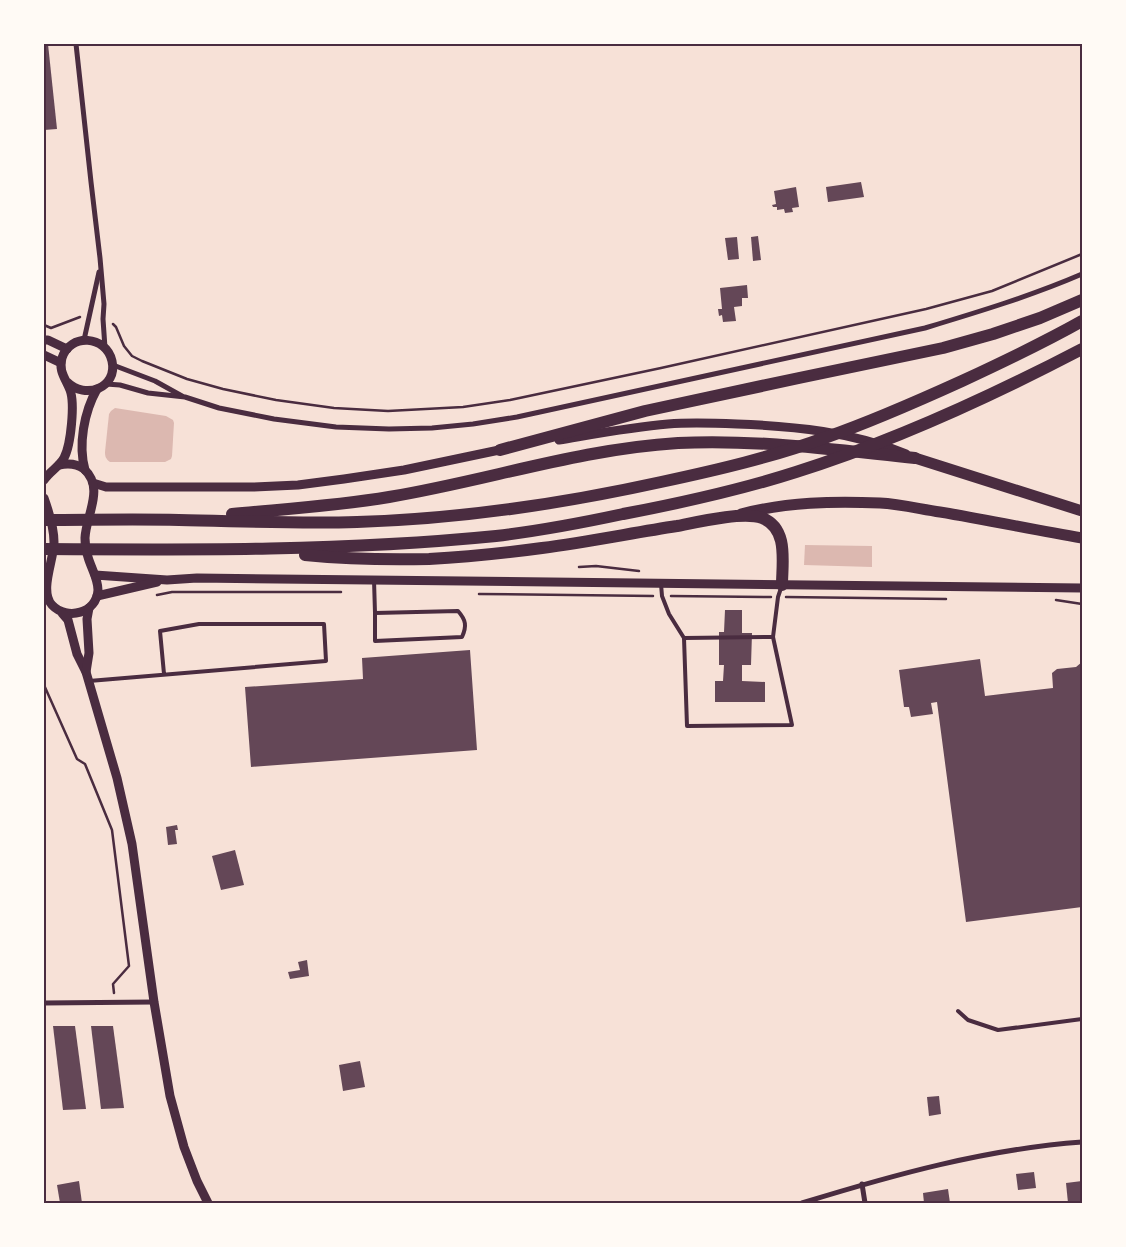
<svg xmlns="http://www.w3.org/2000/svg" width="1126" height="1247" font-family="Helvetica,sans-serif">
<rect width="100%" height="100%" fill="#f7e1d7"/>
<g fill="#dcb8b0">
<path d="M115,408L166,416L173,420L174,423L172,456L171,459L165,462H110C106,459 105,457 105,452L109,414L111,411Z"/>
<path d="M805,545L872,546V567L804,565Z"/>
</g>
<g fill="#644757">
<path d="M44,44H48L57,129L44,130Z"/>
<path d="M861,182L864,197L828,202L826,187Z"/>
<path d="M796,187L799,207L792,208L793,212L785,213L784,209L777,210V207H773L772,205L776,204L774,191Z"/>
<path d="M758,236L761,260L753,261L751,237Z"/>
<path d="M737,237L739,259L728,260L725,238Z"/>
<path d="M747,285L748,298H742V306L734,307L736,321L723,322L722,315L719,316L718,309H722L720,288Z"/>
<path d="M725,610H742V633H752L751,665H742V681L765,682V702H715V681H723L724,665H719V632H724Z"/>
<path d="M470,650L477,750L251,767L245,687L363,679L362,658Z"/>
<path d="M980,659L985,696L1053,688L1052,673L1057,669L1076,667L1082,662V907L966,922L937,702L931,703L933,714L911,717L909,707H904L899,670Z"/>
<path d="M177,825L178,830H175L177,844L168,845L166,827Z"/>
<path d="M235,850L244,885L221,890L212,856Z"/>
<path d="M307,960L309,976L290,979L288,972L300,970L298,962Z"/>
<path d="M53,1026H75L86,1109L63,1110Z"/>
<path d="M91,1026H113L124,1108L101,1109Z"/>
<path d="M360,1061L365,1087L343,1091L339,1065Z"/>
<path d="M939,1096L941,1114L929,1116L927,1097Z"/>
<path d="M1034,1172L1036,1188L1018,1190L1016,1174Z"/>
<path d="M79,1181L82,1203H60L57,1185Z"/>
<path d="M1082,1181V1201L1068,1203L1066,1183Z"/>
<path d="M948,1189L950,1203H924L923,1193Z"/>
</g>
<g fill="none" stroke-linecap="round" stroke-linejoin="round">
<g stroke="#4a2c40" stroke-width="2.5">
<path d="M113,324L116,327L124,346L132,356L142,361L187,379L223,389L276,400L334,408L388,411L463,407L510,400L661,368L926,309L992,291L1082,254"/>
<path d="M44,325L51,328L80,317"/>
<path d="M579,567L596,566L639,571"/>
<path d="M479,594L653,596"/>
<path d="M157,595L172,592H341"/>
<path d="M671,596L771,597"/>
<path d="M786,597L946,599"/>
<path d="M1056,600L1082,604"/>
<path d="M44,685L77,759L85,764L112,830L129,966L113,984L114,993"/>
</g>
<g stroke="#4a2c40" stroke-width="4">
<path d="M374,580L375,613L458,611C466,620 467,626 462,637L375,641V613"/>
<path d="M661,584L662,596L669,614L684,638L687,726L792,725L773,637L778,597L781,588"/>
<path d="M684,638L773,637"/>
<path d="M89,681L326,661L324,624H199L160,631L164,674"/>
<path d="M958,1011L968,1020L998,1030L1082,1019"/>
</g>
<g stroke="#4a2c40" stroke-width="5">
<path d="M76,44L91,182L100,258L104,304L103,319L105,348"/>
<path d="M84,340L99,272"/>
<path d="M113,365L155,381L182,396"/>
<path d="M106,384L120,385L148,393L185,397L219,408L274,419L336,427L389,429L432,428L473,424L517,417L925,328C978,312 1031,296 1082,274"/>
<path d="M44,1003L154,1002"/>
<path d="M862,1184L865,1203"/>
<path d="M802,1203C893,1175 986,1149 1082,1142"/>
</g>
<g stroke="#4a2c40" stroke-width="9">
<path d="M44,340H48L67,349"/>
<path d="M44,355L61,363"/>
<path d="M559,440C595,434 632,427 668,424C691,422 714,423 737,424C794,426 853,432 906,454"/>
<path d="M85,470C78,445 84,412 97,389"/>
<path d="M44,480C50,471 59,467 64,458C71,445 75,403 70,390C66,379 58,371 62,358C70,333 106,335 112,361C118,388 85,400 67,382"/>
<path d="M93,483L106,487H254L298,485L344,479L404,470L504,449"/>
<path d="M44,498C49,512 54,527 54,542C54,560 39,591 52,605C67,621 97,613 98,590C98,578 91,568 88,557C86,551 85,544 85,538C86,515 105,488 84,469C76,463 68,463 59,465"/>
<path d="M95,575L167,580L197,578L1082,588"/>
<path d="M97,596L157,582"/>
<path d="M62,613L68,620L77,654L86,672L117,778L132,844L154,1002L170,1096L184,1147L197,1181L208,1203"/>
<path d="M86,672L89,653L87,619L89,608"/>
</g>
<g stroke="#4a2c40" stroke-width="11">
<path d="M915,458L1082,511"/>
<path d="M741,514C787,502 833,501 880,503C900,504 920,509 940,512C988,520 1035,530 1082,538"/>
</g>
<g stroke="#4a2c40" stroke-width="12">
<path d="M500,450L645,411L799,378L943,348L993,334L1040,318L1082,300"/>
<path d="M232,514C284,509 337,506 389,497C486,481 579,449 678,443C757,439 836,450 915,458"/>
<path d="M44,520C89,520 134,519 179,520C238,521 297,524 357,522C459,519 561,504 661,482C717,470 773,457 827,437C873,421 918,401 962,381C1003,362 1043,343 1082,321"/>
<path d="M44,549C195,550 345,551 496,536C538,531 581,523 623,514C681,503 740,490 796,472C895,441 990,397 1082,349"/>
<path d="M305,555C346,559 388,560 429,559C467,557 505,553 542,548C587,542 632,533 677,526C697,522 744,511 762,518C789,528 782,563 782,585"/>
</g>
</g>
<rect width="1126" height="1247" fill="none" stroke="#fffaf5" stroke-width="90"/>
<rect x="45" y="45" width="1036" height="1157" fill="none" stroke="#4a2c40" stroke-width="2"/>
</svg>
